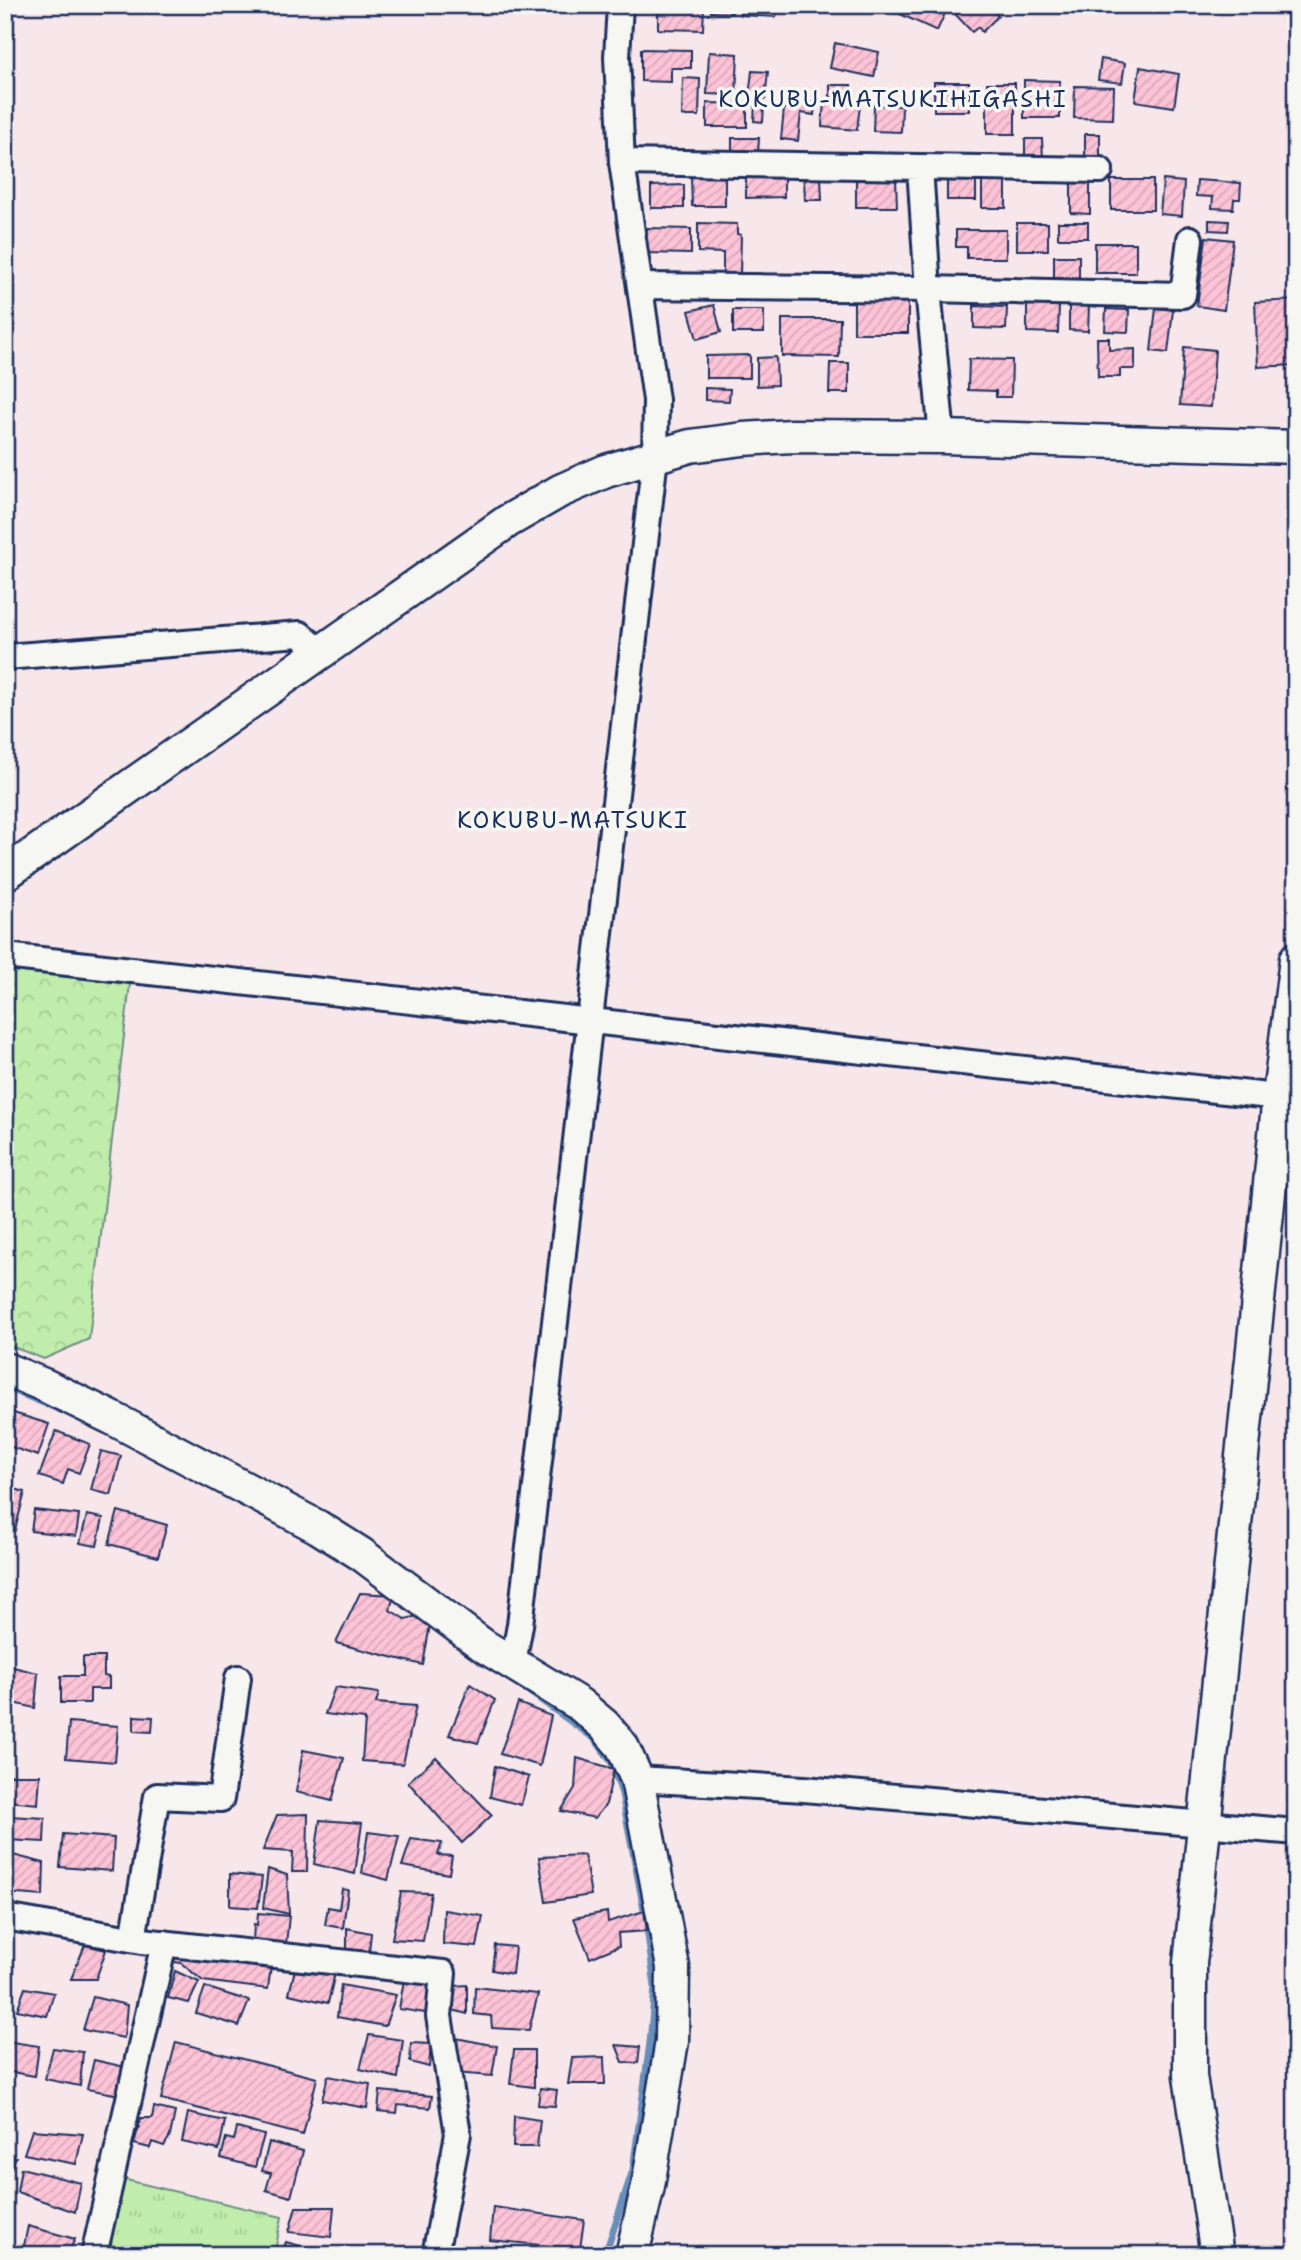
<svg xmlns="http://www.w3.org/2000/svg" width="1301" height="2260" font-family="'Shantell Sans',sans-serif">
<defs>
<pattern id="grass-tufts" width="24" height="20" patternUnits="userSpaceOnUse" patternTransform="scale(1.75)"><rect width="24" height="20" fill="#c0edab"/><path d="M3 7l-1-3M5 7V3M7 7l1-3M15 17l-1-3M17 17v-4M19 17l1-3" fill="none" stroke="#a4cc96"/></pattern>
<pattern id="forest-crowns" width="20" height="18" patternUnits="userSpaceOnUse" patternTransform="scale(1.75)"><rect width="20" height="18" fill="#c0edab"/><path d="M2 6a3 3 0 1 1 6 0M12 15a3 3 0 1 1 6 0" fill="none" stroke="#a4cc96"/></pattern>
<pattern id="building-hatch" width="6" height="6" patternUnits="userSpaceOnUse" patternTransform="scale(1.75)"><rect width="6" height="6" fill="#fdc3d6"/><path d="M-1 1l2-2M0 6l6-6M5 7l2-2" fill="none" stroke="#d8a8ba"/></pattern>
</defs>
<rect width="100%" height="100%" fill="#f8e7ea"/>
<filter id="ink" filterUnits="userSpaceOnUse"><feTurbulence type="fractalNoise" baseFrequency=".0143" numOctaves="2"/><feDisplacementMap in="SourceGraphic" scale="14" xChannelSelector="R" yChannelSelector="G"/><feConvolveMatrix kernelMatrix="1 2 1 2 8 2 1 2 1" color-interpolation-filters="sRGB"/></filter>
<g filter="url(#ink)">
<path fill="url(#grass-tufts)" stroke="#6e8e84" stroke-width="2" d="M122,2179L282,2217L274,2255H145L109,2248Z"/>
<path fill="url(#forest-crowns)" stroke="#6e8e84" stroke-width="2" d="M5,970L130,984L89,1339L44,1359L5,1344Z"/>
<g fill="none" stroke-linecap="round" stroke-linejoin="round">
<g stroke="#678eba" stroke-width="7">
<path d="M5,1387L63,1411"/>
<path d="M524,1688L595,1739L612,1763L622,1794L646,1920L655,1987L650,2043L633,2170L605,2255"/>
</g>
</g>
<g fill="url(#building-hatch)" stroke="#1b2f5e" stroke-width="2">
<path d="M658,5L704,6L703,30L658,29Z"/>
<path d="M711,5H733L732,13L711,12Z"/>
<path d="M740,5H777L776,17L740,15Z"/>
<path d="M873,5H895L893,12Z"/>
<path d="M904,5H934L946,11L937,31L900,14Z"/>
<path d="M966,5H987L998,16L982,32L978,27L972,32L956,15Z"/>
<path d="M1054,5H1092L1054,8Z"/>
<path d="M835,43L879,52L874,77L830,68Z"/>
<path d="M641,49L691,50V68H671V82L641,81Z"/>
<path d="M709,52L738,54L736,95L707,94Z"/>
<path d="M1101,59L1125,63L1122,83L1098,80Z"/>
<path d="M1140,67L1179,74L1174,107L1135,101Z"/>
<path d="M752,71L768,72L765,99L749,97Z"/>
<path d="M683,78L700,79L699,116H682Z"/>
<path d="M1024,80L1060,81V118H1024Z"/>
<rect x="934" y="82" width="35" height="29"/>
<rect x="987" y="83" width="28" height="51"/>
<path d="M830,85H851L850,98L830,97Z"/>
<path d="M1075,86L1114,87L1113,119L1074,118Z"/>
<path d="M785,99L815,102L814,115L801,113L798,141L781,139Z"/>
<path d="M824,102L860,105L857,130L822,127Z"/>
<path d="M707,103L747,104V127H707Z"/>
<path d="M755,104L764,105L763,122L754,121Z"/>
<path d="M874,105L902,106L901,132L873,131Z"/>
<rect x="1085" y="134" width="15" height="24"/>
<path d="M732,138H759L758,154L732,153Z"/>
<path d="M1025,139H1042L1043,159H1025Z"/>
<path d="M746,176H784V197L746,198Z"/>
<path d="M691,177H725V206H692Z"/>
<path d="M821,178L822,200H805L804,179Z"/>
<path d="M896,178L897,207H856V179Z"/>
<rect x="947" y="178" width="29" height="22"/>
<path d="M1071,178L1090,179V214L1071,213Z"/>
<rect x="982" y="180" width="24" height="28"/>
<rect x="1111" y="180" width="42" height="30"/>
<path d="M1163,180L1184,182L1182,216L1160,214Z"/>
<path d="M1197,180L1241,183L1240,199H1234L1233,209L1212,208L1213,197L1196,196Z"/>
<path d="M684,185V208H651V186Z"/>
<path d="M1209,220L1229,221L1228,231L1209,230Z"/>
<rect x="1058" y="222" width="30" height="16"/>
<path d="M698,223L737,224V234L741,235L740,275H723V253L698,252Z"/>
<rect x="1017" y="223" width="31" height="27"/>
<path d="M647,228L691,229V254L646,253Z"/>
<path d="M956,230H1006V258H967V247H956Z"/>
<path d="M1206,237L1233,240L1224,310L1197,306Z"/>
<rect x="1095" y="243" width="41" height="30"/>
<rect x="1054" y="256" width="25" height="22"/>
<path d="M1296,300V365L1258,367L1255,302Z"/>
<rect x="854" y="302" width="54" height="31"/>
<path d="M1027,304L1059,305L1058,333L1027,332Z"/>
<path d="M714,305L721,332L697,339L689,311Z"/>
<path d="M1069,305L1089,306L1088,331L1069,330Z"/>
<path d="M974,306L1007,307L1006,329L974,328Z"/>
<path d="M1156,308L1173,310L1168,353L1151,351Z"/>
<path d="M1106,309L1129,310L1128,332L1105,331Z"/>
<rect x="733" y="310" width="31" height="23"/>
<path d="M782,319H840L839,357L782,356Z"/>
<path d="M1097,338H1109V350L1135,349V369H1120V377H1098Z"/>
<path d="M1184,347L1215,350L1211,407L1180,405Z"/>
<path d="M750,355V378H706V356Z"/>
<path d="M776,357L777,385L757,386V358Z"/>
<path d="M969,359L1012,360L1011,397H996V391L968,390Z"/>
<path d="M830,363H849V393H829Z"/>
<path d="M705,388L730,389L729,401L705,400Z"/>
<path d="M7,1411L49,1424L38,1456L5,1445Z"/>
<path d="M56,1431L90,1444L79,1473L68,1469L63,1484L39,1476Z"/>
<path d="M101,1451L121,1456L111,1495L91,1490Z"/>
<path d="M11,1488L25,1492L15,1530L5,1527V1501L7,1502Z"/>
<path d="M34,1510L79,1515L76,1536L31,1531Z"/>
<path d="M118,1511L167,1525L158,1557L109,1544Z"/>
<path d="M87,1515L103,1518L97,1546L80,1543Z"/>
<path d="M360,1593L394,1595L390,1610L405,1619L432,1613L423,1665L336,1643Z"/>
<path d="M83,1657H104V1676L109,1677V1689H90V1703H61V1676H83Z"/>
<path d="M5,1665L38,1673L35,1708L5,1701Z"/>
<path d="M470,1684L495,1700L478,1743L449,1735Z"/>
<path d="M335,1687L379,1693L376,1703L416,1706L403,1764L362,1761L365,1719L325,1714Z"/>
<path d="M518,1703L551,1716L540,1766L500,1754Z"/>
<path d="M134,1716L153,1717L152,1732L134,1731Z"/>
<path d="M69,1722L118,1726L115,1762L66,1758Z"/>
<path d="M303,1750L344,1758L332,1801L296,1792Z"/>
<path d="M436,1757L492,1815L462,1843L408,1782Z"/>
<path d="M577,1758L614,1769L606,1804L595,1818L561,1811L575,1788Z"/>
<path d="M495,1766L529,1777L521,1805L490,1797Z"/>
<path d="M10,1775H40L38,1804L8,1801Z"/>
<path d="M308,1814L307,1872H292L293,1852L263,1850L277,1815Z"/>
<path d="M8,1816L45,1818L44,1842L7,1840Z"/>
<path d="M320,1820L362,1823L355,1874L314,1864Z"/>
<path d="M368,1832L399,1836L388,1880L362,1873Z"/>
<path d="M63,1834L114,1838L112,1871L60,1867Z"/>
<path d="M411,1839L442,1843L438,1855L452,1856L449,1874L402,1866Z"/>
<path d="M5,1853L44,1863L43,1896L5,1893Z"/>
<path d="M584,1855L591,1895L546,1902L539,1857Z"/>
<path d="M268,1869L287,1875L289,1914L263,1908Z"/>
<path d="M230,1874L262,1877L258,1908L230,1906Z"/>
<path d="M342,1889L348,1890L343,1928L325,1925L328,1907L339,1909Z"/>
<path d="M401,1892L431,1893L423,1941L392,1939Z"/>
<path d="M444,1910L483,1916L477,1947L443,1944Z"/>
<path d="M644,1911L647,1931L618,1933L619,1946L590,1958L574,1918L607,1912L608,1922Z"/>
<path d="M258,1913L289,1916L286,1944L253,1942L254,1924L257,1925Z"/>
<path d="M347,1928L371,1933L369,1952H347Z"/>
<path d="M85,1945L106,1950L96,1979H71Z"/>
<path d="M495,1945L515,1947L512,1974L492,1970Z"/>
<path d="M176,1947L272,1958L268,1989L203,1981L181,1963L174,1962Z"/>
<path d="M296,1965L335,1973L328,2003L289,1994Z"/>
<path d="M175,1971L199,1982L189,2003L168,1998Z"/>
<path d="M405,1974L436,1979L432,2014L399,2009Z"/>
<path d="M341,1985L396,1995L385,2026L337,2017Z"/>
<path d="M467,1985V2014L449,2009L455,1986Z"/>
<path d="M205,1987L249,2001L239,2026L196,2013Z"/>
<path d="M475,1987L538,1994L529,2030L492,2028L491,2016L474,2014Z"/>
<path d="M25,1988L54,1993L47,2016L17,2010Z"/>
<path d="M93,1997L127,2005L124,2038L83,2030Z"/>
<path d="M369,2035L403,2040L398,2078L360,2069Z"/>
<path d="M456,2038L497,2046L492,2076L454,2073Z"/>
<path d="M5,2041L39,2046L35,2076L5,2071Z"/>
<path d="M176,2042L317,2078L303,2135L161,2099Z"/>
<path d="M411,2043L431,2044L429,2067L410,2062Z"/>
<path d="M616,2045L640,2047L638,2063L623,2062Z"/>
<path d="M53,2048L83,2052L80,2086L45,2079Z"/>
<path d="M514,2050H534V2087L510,2084Z"/>
<path d="M604,2057L605,2084H568L572,2058Z"/>
<path d="M94,2060L125,2067L120,2095L87,2089Z"/>
<path d="M328,2076L370,2084L367,2108L322,2100Z"/>
<path d="M540,2088L557,2090L555,2106L538,2105Z"/>
<path d="M380,2091L432,2096L430,2108L398,2105L397,2113L378,2111Z"/>
<path d="M154,2107L175,2112L170,2136L164,2146L152,2142L150,2148L134,2144L141,2118H152Z"/>
<path d="M188,2113L225,2121L219,2150L182,2142Z"/>
<path d="M514,2116L540,2120L537,2147H513Z"/>
<path d="M237,2128L264,2135L255,2167L221,2158L226,2138L234,2140Z"/>
<path d="M32,2130L83,2134L76,2164L24,2154Z"/>
<path d="M269,2142L303,2151L291,2197L266,2190L271,2173L262,2171Z"/>
<path d="M5,2155L16,2157L6,2180H5Z"/>
<path d="M21,2168L81,2183L75,2212L17,2192Z"/>
<path d="M296,2207H334L331,2237L289,2232Z"/>
<path d="M493,2207L584,2220L580,2249L490,2240Z"/>
<path d="M28,2226L75,2239L67,2255H22Z"/>
<path d="M286,2242L311,2249L309,2255H281Z"/>
</g>
<g fill="none" stroke-linecap="round" stroke-linejoin="round">
<g stroke="#1b2f5e" stroke-width="30">
<g id="minor">
<path d="M622,162L920,167L928,289L942,437"/>
<path d="M920,167L1100,170"/>
<path d="M640,286L928,289L1183,295L1190,239"/>
<path d="M5,657L300,634L322,653"/>
<path d="M5,956L1296,1099"/>
<path d="M513,1663L520,1625L655,457L656,400L622,162L617,57L620,5"/>
<path d="M637,1779L804,1789L1296,1832"/>
<path d="M5,1917L142,1941L443,1973L439,2016L458,2134L435,2255"/>
<path d="M133,1939L157,1796L221,1799L238,1678"/>
<path d="M94,2255L164,1943"/>
</g>
</g>
<g stroke="#1b2f5e" stroke-width="37">
<g id="tertiary">
<path d="M5,874L508,521L560,491L606,471L690,446L743,439L792,436L942,437L1296,447"/>
<path d="M5,1369L44,1385L112,1418L318,1527L361,1554L484,1646L579,1704L604,1725L622,1746L637,1779L673,1967L672,2041L648,2186L632,2255"/>
<path d="M1217,2255L1190,2076V1963L1279,1096L1296,959"/>
</g>
</g>
<use href="#minor" stroke="#f6f6f2" stroke-width="24"/>
<use href="#tertiary" stroke="#f6f6f2" stroke-width="32"/>
</g>
</g>
<g text-anchor="middle" dominant-baseline="central" stroke-width="7" stroke-linejoin="round" paint-order="stroke">
<g font-size="23" letter-spacing="2" fill="#1b2f5e" stroke="#f6f6f2">
<text x="893" y="99">KOKUBU-MATSUKIHIGASHI</text>
<text x="573" y="820">KOKUBU-MATSUKI</text>
</g>
</g>
<rect width="1301" height="2260" fill="none" stroke="#f6f6f2" stroke-width="28"/>
<rect x="14" y="14" width="1273" height="2232" fill="none" stroke="#1b2f5e" stroke-width="2.5" filter="url(#ink)"/>
</svg>
